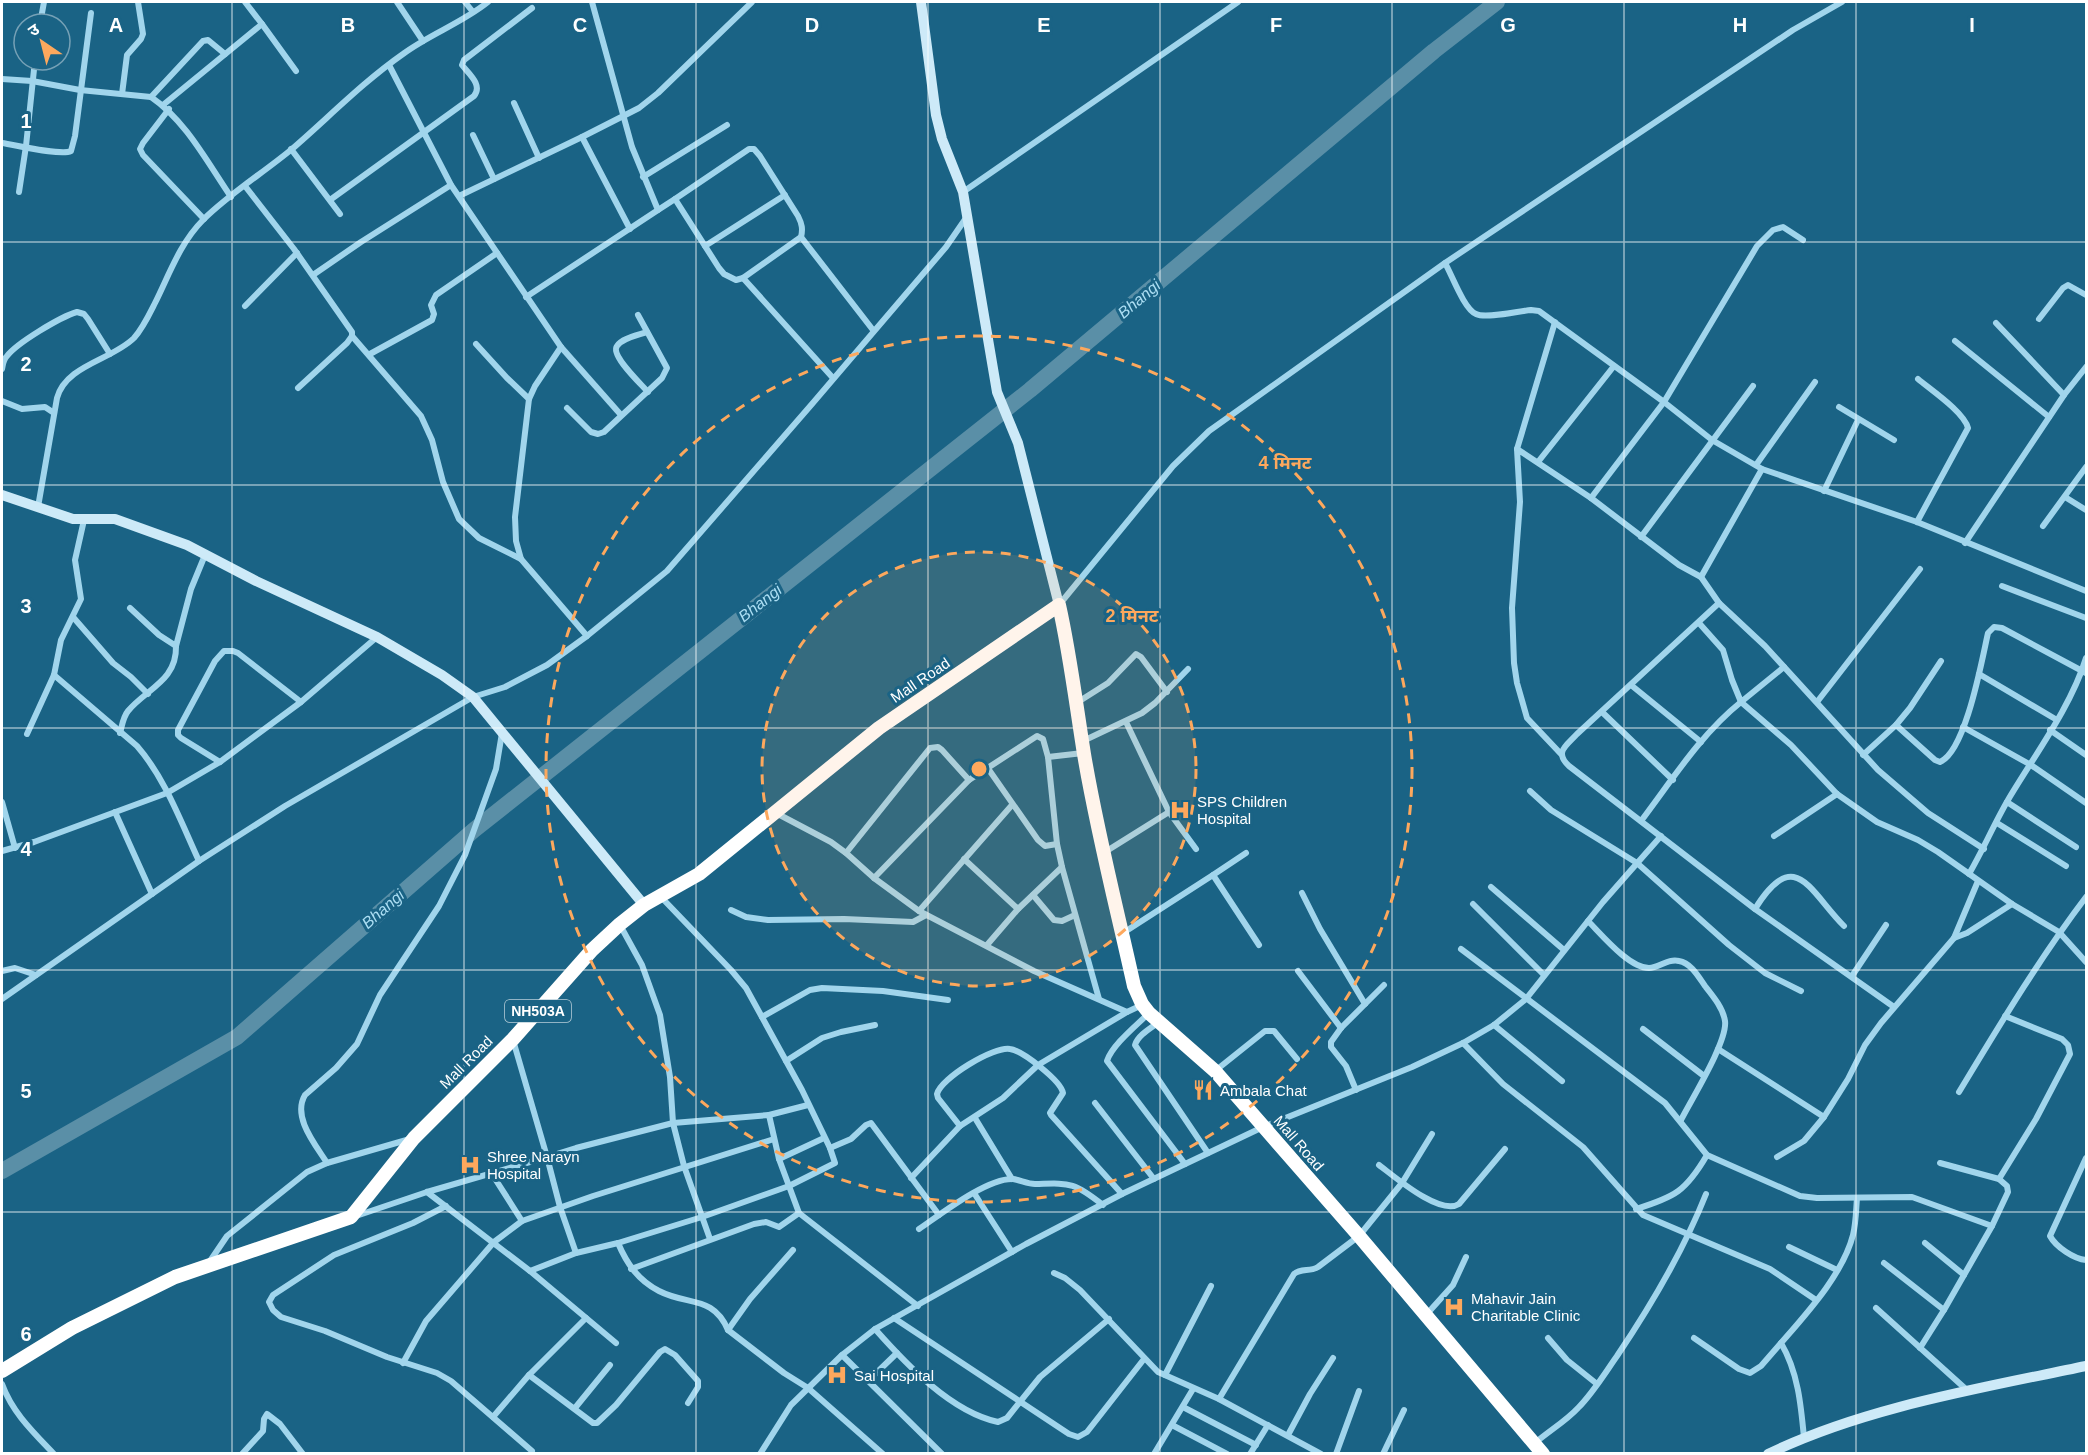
<svg xmlns="http://www.w3.org/2000/svg" width="2088" height="1455" font-family="Helvetica,'Noto Sans Devanagari',sans-serif">
<rect width="100%" height="100%" fill="#1a6385"/>
<g fill="none" stroke-linecap="round" stroke-linejoin="round">
<path stroke="#5a8fa7" stroke-width="16" d="M2,1171L237,1037L474,830L1030,390L1434,51L1497,2"/>
<g stroke="#a1d5ec" stroke-width="6">
<path d="M397,2L423,41"/>
<path d="M465,2L473,12"/>
<path d="M40,24L44,2"/>
<path d="M262,24L296,71"/>
<path d="M225,54L208,40L203,41L151,97C186,121 207,162 231,197"/>
<path d="M389,65L451,185L561,347L535,386L529,399L515,517L516,541L521,559L587,636"/>
<path d="M2,79L32,81L80,90L151,97"/>
<path d="M122,94L127,55L141,39L143,34L138,2"/>
<path d="M514,103L539,158"/>
<path d="M163,105L262,24L245,2"/>
<path d="M169,109L143,143L140,149L143,155L204,219"/>
<path d="M473,135L494,179"/>
<path d="M582,137L630,229"/>
<path d="M2,143C16,145 61,156 71,151L75,136L91,13"/>
<path d="M291,149L340,214"/>
<path d="M749,149H754L760,156L798,216C802,224 803,229 801,237L743,278L736,280L724,274L719,268L675,199Z"/>
<path d="M643,177L727,125"/>
<path d="M245,186L294,249L352,332V336L347,343L298,388"/>
<path d="M19,192L26,146L35,60"/>
<path d="M963,192L1238,2"/>
<path d="M459,196L582,137L639,108L658,93L752,2"/>
<path d="M330,200L474,96C483,85 469,74 462,65L464,60L532,8"/>
<path d="M658,210L675,199"/>
<path d="M801,237L873,330"/>
<path d="M705,246L785,195"/>
<path d="M1445,263C1452,275 1464,309 1476,314C1486,319 1519,311 1531,310L1539,311L1664,402L1712,440L1762,469L1917,522L2086,591"/>
<path d="M313,275L361,242L451,185"/>
<path d="M743,278L833,378"/>
<path d="M526,297L658,210L632,147L592,2"/>
<path d="M245,306L297,253"/>
<path d="M2039,319L2063,288L2068,285L2086,295"/>
<path d="M1996,323L2064,395"/>
<path d="M647,332C639,335 622,338 617,346C610,355 641,384 648,392"/>
<path d="M352,336L421,416L432,440L443,482L459,519L479,538L521,559"/>
<path d="M1955,341L2049,417"/>
<path d="M476,344L507,378L529,399"/>
<path d="M561,347L621,415"/>
<path d="M370,354L432,320L434,314L431,305L436,295L497,253"/>
<path d="M2,369C3,365 3,360 7,356C17,343 60,317 77,312L84,314L88,319L110,354"/>
<path d="M2,401L22,409L45,407L54,413"/>
<path d="M1839,407L1894,440"/>
<path d="M567,408L591,432L598,434L604,432L662,378L667,368L638,315"/>
<path d="M1517,449L1555,322"/>
<path d="M1538,462L1614,366"/>
<path d="M1756,465L1815,382"/>
<path d="M1824,491L1858,420"/>
<path d="M2065,497L2086,510"/>
<path d="M1591,498L1664,402L1757,246L1773,230L1783,227L1803,240"/>
<path d="M38,507L57,398C66,365 112,360 134,338C143,328 149,315 155,303C169,275 180,243 203,220C229,194 263,173 292,149C329,117 363,82 403,54C430,34 462,23 488,2"/>
<path d="M1917,522L1968,428C1964,412 1931,390 1918,379"/>
<path d="M2043,526L2086,467"/>
<path d="M1641,537L1753,386"/>
<path d="M1965,543L2064,395L2086,367"/>
<path d="M1701,577L1719,603L1577,734C1566,746 1554,752 1569,766L1755,909L1894,1007"/>
<path d="M2002,586L2086,618"/>
<path d="M1719,603L1765,646L1878,770L1928,813L1984,849"/>
<path d="M1059,605L1173,466L1209,431L1445,263L1793,30L1842,2"/>
<path d="M130,608L159,635L176,646L191,589L205,555"/>
<path d="M73,617L113,663L131,677L148,694"/>
<path d="M1699,623L1723,650L1732,680L1741,702L1784,667"/>
<path d="M1979,674L2057,720"/>
<path d="M54,675L137,746C165,778 181,822 199,861"/>
<path d="M1631,685L1701,742"/>
<path d="M1078,702L1108,683L1136,654L1141,657L1167,692"/>
<path d="M1817,702L1920,569"/>
<path d="M1602,712L1673,780"/>
<path d="M1126,722L1169,812L1196,849"/>
<path d="M1896,725L1935,760L1940,762C1966,751 1982,659 1988,633L1994,627L2002,628L2086,673"/>
<path d="M1963,727L2031,765L2086,803"/>
<path d="M2050,730L2086,755"/>
<path d="M120,733C122,726 123,717 128,711C146,689 177,681 176,646"/>
<path d="M27,734L54,675L61,640L81,599L75,560L84,520"/>
<path d="M1083,741L1142,713L1155,703L1188,669"/>
<path d="M1561,754L1527,718L1517,683L1514,663L1512,608L1520,502L1517,449L1591,498L1679,565L1701,577L1762,469"/>
<path d="M1863,755L1896,725L1910,708L1941,661"/>
<path d="M1048,757L1083,753"/>
<path d="M220,762L181,738L178,735V730L215,661L224,651H233L238,653L301,702"/>
<path d="M987,767L1038,840L1045,846L1057,844"/>
<path d="M1530,791L1551,810L1637,863L1729,945L1765,973L1801,991"/>
<path d="M2,802L15,848"/>
<path d="M2007,802L2076,847"/>
<path d="M115,812L152,894"/>
<path d="M776,813L831,842L846,853L874,878L919,911L1034,971L1127,1012L1142,1005"/>
<path d="M1641,821C1672,780 1701,734 1741,702L1791,745L1837,794L1877,822L1918,840L1938,852L2012,904L2059,932L2086,962"/>
<path d="M1997,823L2066,866"/>
<path d="M1774,836L1837,794"/>
<path d="M2,851L34,842L167,793L220,762L301,702L377,637"/>
<path d="M1105,852L1169,812"/>
<path d="M846,853L930,748L938,747L942,750L969,780"/>
<path d="M964,859L1018,909"/>
<path d="M1969,874C1983,850 1994,824 2008,800C2034,756 2071,707 2086,658"/>
<path d="M1213,875L1246,853"/>
<path d="M874,878L969,780L1037,736L1043,739L1048,757L1057,844L1062,867"/>
<path d="M1491,887L1564,950"/>
<path d="M1302,893L1320,929L1365,1004"/>
<path d="M1033,895L1054,920L1062,921L1075,915"/>
<path d="M1473,904L1544,975"/>
<path d="M1755,909C1795,844 1810,892 1844,926"/>
<path d="M731,910L746,917L768,920L844,919L913,922L926,915"/>
<path d="M919,911L1012,805"/>
<path d="M1588,921C1602,935 1629,968 1649,968C1659,968 1668,958 1679,961C1691,963 1698,976 1705,986C1713,996 1723,1008 1725,1021C1728,1041 1691,1100 1681,1120"/>
<path d="M620,925L642,965L660,1015L670,1077L673,1123L684,1166L710,1239"/>
<path d="M1123,933L1213,875L1259,945"/>
<path d="M1954,938L1967,933L2012,904"/>
<path d="M987,945L1018,909L1062,867L1099,999"/>
<path d="M1461,949L1665,1103L1707,1155L1800,1196L1817,1198L1912,1197L1992,1226"/>
<path d="M2,971L15,968L36,975"/>
<path d="M1298,971L1341,1028"/>
<path d="M1852,976L1886,925"/>
<path d="M2,999L199,861L285,806L473,697L505,687L547,665L587,636L667,571L812,404L946,247L966,218"/>
<path d="M1149,1013C1137,1025 1112,1045 1107,1061L1185,1164"/>
<path d="M762,1017L810,990L822,988L883,991L948,1000"/>
<path d="M1159,1022C1151,1028 1138,1035 1135,1045L1208,1153"/>
<path d="M1494,1025L1562,1081"/>
<path d="M1643,1029L1704,1076"/>
<path d="M1463,1043L1503,1084L1583,1147L1643,1215L1770,1269L1816,1300"/>
<path d="M1718,1049L1824,1117"/>
<path d="M786,1061L822,1038L841,1032L875,1025"/>
<path d="M1215,1071L1265,1031H1274L1297,1059"/>
<path d="M1356,1090L1346,1066L1331,1047V1042L1341,1028L1384,985"/>
<path d="M1959,1092C1999,1026 2039,959 2086,897"/>
<path d="M1095,1103L1154,1179"/>
<path d="M769,1115L808,1105"/>
<path d="M975,1118L1012,1179"/>
<path d="M830,1148L851,1139L866,1125L871,1123L939,1215"/>
<path d="M1777,1157L1804,1141L1824,1117L1848,1079L1865,1045L1881,1023L1954,938L1978,881"/>
<path d="M2086,1158L2050,1236C2056,1247 2074,1259 2086,1260"/>
<path d="M779,1159L824,1138"/>
<path d="M327,1163C315,1144 292,1117 305,1095L336,1068L357,1044L380,995L439,906L465,855L496,769L502,733"/>
<path d="M1379,1165C1395,1177 1440,1216 1459,1204L1505,1149"/>
<path d="M492,1174L522,1221L593,1196L774,1139"/>
<path d="M911,1178L960,1126"/>
<path d="M1999,1179L2036,1119L2070,1054L2068,1045L2062,1039L2005,1016"/>
<path d="M427,1192L530,1271L616,1343"/>
<path d="M974,1193L1012,1252"/>
<path d="M1122,1194L1051,1115L1050,1113L1063,1093C1061,1081 1023,1051 1010,1049C994,1046 941,1078 937,1094L938,1098L960,1126L1003,1098L1038,1065L1127,1012"/>
<path d="M446,1206L413,1223L334,1255L273,1295L269,1302L273,1310L281,1317L325,1331L387,1357L437,1373L451,1381L532,1451"/>
<path d="M1636,1209C1675,1197 1686,1191 1707,1155"/>
<path d="M356,1216L427,1192L547,1157L513,1040"/>
<path d="M919,1229C941,1214 987,1178 1013,1179C1020,1180 1028,1184 1035,1184C1071,1183 1074,1182 1103,1205"/>
<path d="M618,1243C627,1264 638,1280 659,1291C688,1306 713,1295 728,1330"/>
<path d="M1925,1243L1964,1275L1992,1226L2008,1192L2007,1186L1999,1179L1940,1163"/>
<path d="M1789,1247L1837,1270"/>
<path d="M793,1250L750,1299L728,1330L784,1373L808,1388L883,1454"/>
<path d="M576,1253L560,1207L547,1157L576,1148L673,1123L769,1115L779,1159L799,1213L918,1306"/>
<path d="M1884,1263L1944,1310L1920,1348"/>
<path d="M208,1264L227,1236L307,1172L327,1163L410,1139"/>
<path d="M631,1269L754,1224L766,1222L779,1227L799,1213"/>
<path d="M530,1271L576,1253L618,1243L702,1217L789,1186L835,1163L830,1148L802,1090L746,988L731,970L661,897"/>
<path d="M1054,1273L1065,1278L1080,1290L1158,1372L1219,1399L1321,1454"/>
<path d="M1876,1308L1968,1391"/>
<path d="M1944,1310L1964,1275"/>
<path d="M1426,1315L1453,1285L1466,1257"/>
<path d="M894,1318L1069,1434L1078,1437L1087,1432L1144,1359"/>
<path d="M875,1329C906,1364 951,1412 998,1422L1007,1418L1040,1377L1109,1319"/>
<path d="M1548,1338L1567,1360L1597,1384"/>
<path d="M1694,1338L1739,1369L1750,1373L1761,1366L1781,1343"/>
<path d="M842,1355L942,1454"/>
<path d="M403,1363L426,1321L494,1242L522,1221"/>
<path d="M529,1375L586,1318"/>
<path d="M1165,1375L1211,1286"/>
<path d="M868,1381L897,1353"/>
<path d="M2,1384C12,1412 33,1432 54,1454"/>
<path d="M1219,1399L1294,1274C1301,1268 1310,1272 1318,1267L1359,1236L1402,1183L1432,1134"/>
<path d="M1183,1407L1256,1445"/>
<path d="M575,1408L610,1365"/>
<path d="M493,1417L529,1375L593,1423H597L616,1405L660,1352L665,1349L675,1355L698,1381V1387L688,1403"/>
<path d="M1172,1425L1227,1454"/>
<path d="M1288,1435L1310,1394L1333,1358"/>
<path d="M1804,1438C1801,1405 1798,1372 1781,1343C1807,1313 1843,1274 1853,1235C1856,1223 1856,1210 1857,1198"/>
<path d="M1535,1443C1549,1431 1566,1421 1578,1408C1593,1393 1605,1373 1617,1356C1652,1304 1683,1252 1706,1194"/>
<path d="M242,1454L263,1431L264,1419L267,1414L280,1424L303,1454"/>
<path d="M760,1454L791,1405L842,1355L875,1329L1026,1244L1122,1194L1263,1127L1412,1067L1463,1043L1494,1025L1526,999L1603,902L1661,836"/>
<path d="M1154,1454L1193,1389"/>
<path d="M1250,1454L1268,1425"/>
<path d="M1336,1454L1359,1391"/>
<path d="M1383,1454L1404,1410"/>
</g>
<g stroke="#cdeaf8" stroke-width="10">
<path d="M921,2L936,115L942,139L963,192L997,392L1018,443L1059,605"/>
<path d="M2,495L73,519H115L187,545L256,581L377,637L442,675L473,697L644,905"/>
<path d="M1768,1454C1865,1407 1982,1388 2086,1366"/>
</g>
<path stroke="#fff" stroke-width="14" d="M2,1371L72,1328L175,1277L351,1217L414,1138L513,1039L592,950L620,924L644,905L699,874L879,728L1059,605C1070,654 1076,704 1084,754C1097,832 1117,909 1134,986L1142,1004L1149,1013L1215,1071L1359,1236L1543,1454"/>
</g>
<path fill="none" stroke="#fff" stroke-width="1.5" stroke-opacity="0.55" d="M232,2V1454M464,2V1454M696,2V1454M928,2V1454M1160,2V1454M1392,2V1454M1624,2V1454M1856,2V1454M2,242H2086M2,485H2086M2,728H2086M2,970H2086M2,1212H2086"/>
<circle cx="979" cy="769" r="217" fill="#fda85d" fill-opacity=".12"/>
<g fill="none" stroke="#fda85d" stroke-width="3" stroke-dasharray="10 8">
<circle cx="979" cy="769" r="217"/>
<circle cx="979" cy="769" r="433"/>
</g>
<defs>
<g id="hospital-bare" transform="scale(1.62)"><path d="M-5-5h3v3.5h4V-5h3V5h-3V1.5h-4V5h-3Z" fill="#fda85d" stroke="#1a6385" stroke-width="2.5" paint-order="stroke"/></g>
<g id="restaurant-bare" transform="scale(1.62)"><path d="M-5-6h1v4h1v-4h1v4h1v-4h1v5L-1.5 .5V6h-2V.5L-5-1ZM5-6V6H3V1.5H1.5Q1.5-4 5-6Z" fill="#fda85d" stroke="#1a6385" stroke-width="2.5" paint-order="stroke"/></g>
</defs>
<g fill-rule="evenodd">
<use href="#hospital-bare" x="1180" y="810"/>
<use href="#restaurant-bare" x="1203" y="1090"/>
<use href="#hospital-bare" x="470" y="1165"/>
<use href="#hospital-bare" x="1454" y="1307"/>
<use href="#hospital-bare" x="837" y="1375"/>
</g>
<g text-anchor="middle" dominant-baseline="central" stroke-width="6" stroke-linejoin="round" paint-order="stroke">
<rect fill="#1a6385" stroke="#bad0da" stroke-width="1.5" x="505" y="1000" width="66" height="22" rx="4.5"/>
<g font-size="14" font-weight="bold" fill="#fff">
<text x="538" y="1011">NH503A</text>
</g>
<g font-size="15" fill="#fff" stroke="#1a6385">
<text transform="translate(920 680) rotate(-34)">Mall Road</text>
<text transform="translate(466 1062) rotate(-45)">Mall Road</text>
<text transform="translate(1299 1143) rotate(49)">Mall Road</text>
</g>
<g font-size="15" fill="#fff" stroke="#1a6385" text-anchor="start">
<text x="1197" y="801">SPS Children<tspan x="1197" dy="17">Hospital</tspan></text>
<text x="1220" y="1090">Ambala Chat</text>
<text x="487" y="1156">Shree Narayn<tspan x="487" dy="17">Hospital</tspan></text>
<text x="1471" y="1298">Mahavir Jain<tspan x="1471" dy="17">Charitable Clinic</tspan></text>
<text x="854" y="1375">Sai Hospital</text>
</g>
<g font-size="16" font-style="italic" fill="#acdef3" stroke="#1a6385">
<text transform="translate(1139 299) rotate(-40)">Bhangi</text>
<text transform="translate(760 603) rotate(-38)">Bhangi</text>
<text transform="translate(383 909) rotate(-41)">Bhangi</text>
</g>
</g>
<g font-size="20" text-anchor="middle" font-weight="bold" fill="#fff" stroke="#1a6385" stroke-width="6" stroke-linejoin="round" paint-order="stroke">
<text x="116" y="32">A</text>
<text x="348" y="32">B</text>
<text x="580" y="32">C</text>
<text x="812" y="32">D</text>
<text x="1044" y="32">E</text>
<text x="1276" y="32">F</text>
<text x="1508" y="32">G</text>
<text x="1740" y="32">H</text>
<text x="1972" y="32">I</text>
<text x="26" y="128">1</text>
<text x="26" y="371">2</text>
<text x="26" y="613">3</text>
<text x="26" y="856">4</text>
<text x="26" y="1098">5</text>
<text x="26" y="1341">6</text>
</g>
<circle cx="979" cy="769" r="9" fill="#fda85d" stroke="#1a6385" stroke-width="3"/>
<g font-size="18" text-anchor="middle" font-weight="bold" fill="#fda85d" stroke="#1a6385" stroke-width="6" stroke-linejoin="round" paint-order="stroke">
<text x="1285" y="469">4 मिनट</text>
<text x="1132" y="622">2 मिनट</text>
</g>
<rect width="2088" height="1455" fill="none" stroke="#ffffff" stroke-width="6"/>
<g transform="translate(42 42) rotate(325)"><circle r="28" fill="#1a6385" stroke="#76a1b6" stroke-width="1.5"/>
<path d="M0-4.5L10 22L0 15L-10 22Z" fill="#fda85d"/>
<text y="-9" font-size="16" font-weight="bold" text-anchor="middle" fill="#ffffff">उ</text>
</g>
</svg>
